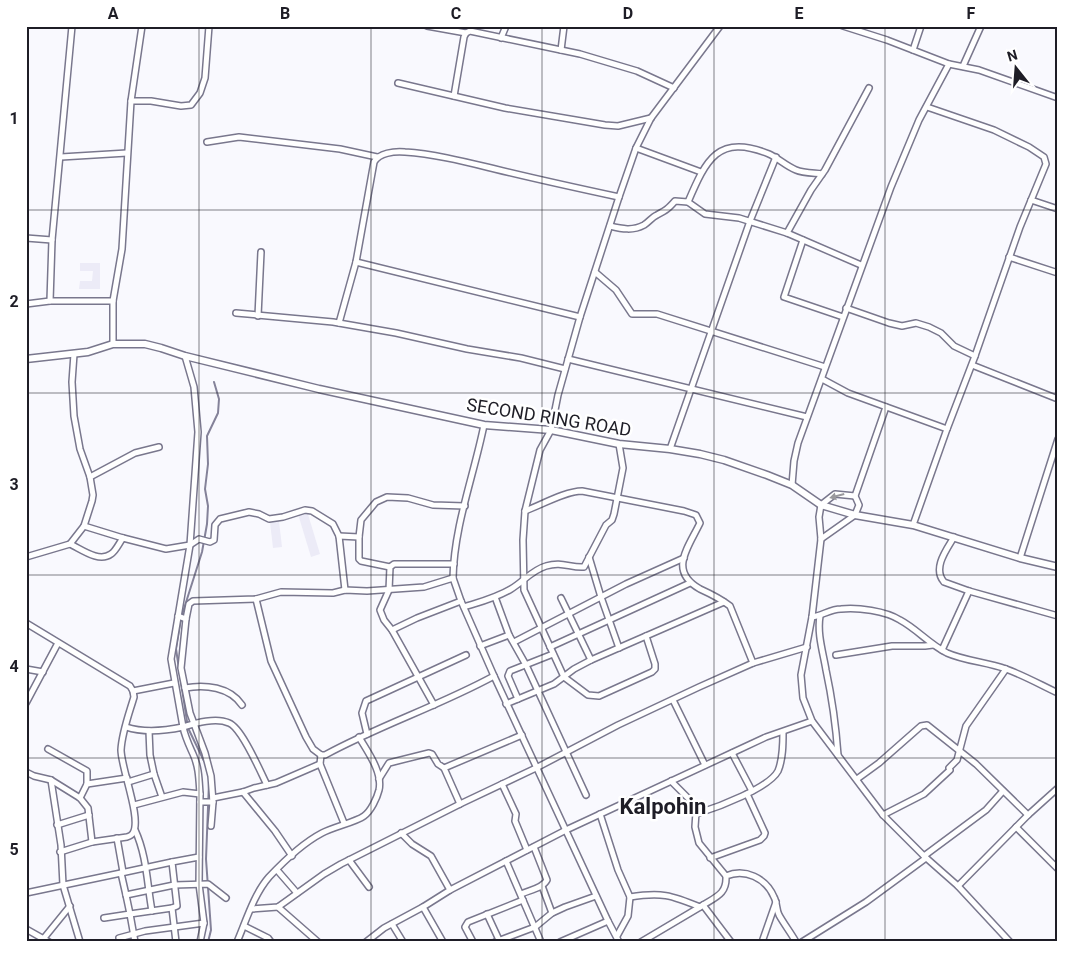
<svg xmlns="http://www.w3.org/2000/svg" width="1084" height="968" font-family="Roboto,sans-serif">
<rect width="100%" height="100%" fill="#f9f9fe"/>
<g fill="#ecebf7">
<path d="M80,263H100V289H79L80,281H92L93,271H80Z"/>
<path d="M307,511L320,554L311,557L298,514Z"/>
<path d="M279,521L282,547L273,548L270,522Z"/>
</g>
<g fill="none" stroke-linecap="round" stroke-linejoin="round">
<g stroke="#848299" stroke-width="2">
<path d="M204,761L188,728L176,649L181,618L202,552L207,524L208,506L205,489L208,464L207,436L218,413L219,399L214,382"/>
<path d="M208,942L211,930L206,859L209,782"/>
</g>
<g stroke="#79778d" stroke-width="8">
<g id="minor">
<path d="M427,26L466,33"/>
<path d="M501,38L506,26"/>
<path d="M561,50L564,26"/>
<path d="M913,50L921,26"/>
<path d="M949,64L979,70L1058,98"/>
<path d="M963,66L981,26"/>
<path d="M398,83L505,108L605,125L618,126L651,118"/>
<path d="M454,96L464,37L466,33L470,31L580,54L637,71L674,88"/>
<path d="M131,101H151L181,106L191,105L200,93L205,78L209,26"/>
<path d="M207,142L239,137L340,149L377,157"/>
<path d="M636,148L701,172"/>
<path d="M61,157L127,153"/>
<path d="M1031,200L1058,209"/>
<path d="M688,202C706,160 718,133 769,154C778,158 786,166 796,170C803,173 814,173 822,174"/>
<path d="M610,226C622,229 633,231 644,225C649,222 652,217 657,215C666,210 668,209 675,201L688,202L705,214L739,218L787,233L861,265"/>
<path d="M787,233L811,190L825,170L869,88"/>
<path d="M26,238L52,240"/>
<path d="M803,240L784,297L843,317"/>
<path d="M1009,257L1058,273"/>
<path d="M356,262L580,317"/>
<path d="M595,272L616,290L632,314H657L825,367"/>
<path d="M50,301L52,240L72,26"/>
<path d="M26,304L50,301H113"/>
<path d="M846,308L889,323L902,326L916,323L929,327L941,333L954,346L975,356"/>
<path d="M236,313L333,322L396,333L467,349L521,358L565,369"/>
<path d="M258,316L261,252"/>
<path d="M339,323L356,262L374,162C379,153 394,151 405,152C435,154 466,162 495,169C536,179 577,188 619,197"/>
<path d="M113,344V301L122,249L131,101L142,26"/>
<path d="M185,356L194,387L198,432L190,545L171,659L183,727C196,723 216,717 229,723C242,728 260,771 267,785"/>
<path d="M568,359L807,417"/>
<path d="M972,365L1058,399"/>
<path d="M822,379L848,393L947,429"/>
<path d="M670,449L750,221L776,157"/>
<path d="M90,477L135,453L159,447"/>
<path d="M792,485L794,461L798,443L891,187L919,120L949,64L887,40L843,26"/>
<path d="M855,496L835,494L821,505L819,517L821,539L812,617L801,675L803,698L812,721L883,815L924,856L958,886L1010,942"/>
<path d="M525,511C541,505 566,491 582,491L684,511L696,515L700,523C688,548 668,571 700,589C711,594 721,599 730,606L753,663"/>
<path d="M913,525L947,429L975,356L1020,227L1046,164L1044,157L1029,147L994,130L927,107"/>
<path d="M84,526L123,538L166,549L190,545L199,539L210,542L214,540L215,525L220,519L249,512L259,514L269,519L283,517L305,510L312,511L333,524L339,536L345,590"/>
<path d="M339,536L359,537"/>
<path d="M954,537C947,549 932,568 944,582L969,591L1058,616"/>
<path d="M821,539L855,515L859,505L855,496L886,407"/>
<path d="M70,544C81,549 99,563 111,554C116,551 119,543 123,538"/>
<path d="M26,557L70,544L84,526L92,501L93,495L90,477L80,449L74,416L72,382L74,354"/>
<path d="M589,557L601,597L619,648"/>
<path d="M1020,558L1058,439"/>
<path d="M390,567L361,561L359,559V537L361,520L376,502L387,497L408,498L433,505L465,506"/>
<path d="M453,578C454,526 474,475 484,425"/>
<path d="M495,597L509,635L526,665L586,795"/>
<path d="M561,598L591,660"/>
<path d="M256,599L271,661L306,737L313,749L321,755"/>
<path d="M464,607C480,602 496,598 511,589C523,582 532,570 546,566C562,561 570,568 584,567L606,525L612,520L614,514L623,468L619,444"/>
<path d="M178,616L186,619L189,604L193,601L256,599L281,592L333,593L345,590L367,591L424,587L453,578L461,601L494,676"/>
<path d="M820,616C817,634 823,652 826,670C832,698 836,727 838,755"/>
<path d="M812,617C822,616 830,609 841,609C857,607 886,611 900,620C917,629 929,644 947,653C965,661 987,662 1006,669C1023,675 1041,685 1058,693"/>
<path d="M186,619L181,668L190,713L205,753L211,776L213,802"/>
<path d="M26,623L130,686L133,691L134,697C129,714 122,732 121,750C121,768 142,819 133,833C132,835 130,836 127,837L92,842L60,852"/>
<path d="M392,630L417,618L461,601"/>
<path d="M646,636L655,664V669L652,672L599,696L588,695L564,677L524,590L523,540L525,511L540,450L551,430L558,395L580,317L619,197L636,148L651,118L720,26"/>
<path d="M514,642L626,584L684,558"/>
<path d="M480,646L509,635"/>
<path d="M550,647L690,583"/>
<path d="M942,650L969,591"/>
<path d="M836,655L892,646H925L933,645"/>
<path d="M26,669L43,672"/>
<path d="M185,688C205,684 230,687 242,705"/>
<path d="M133,691L174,683"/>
<path d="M518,699L508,676L510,671L553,654"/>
<path d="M673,700L705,765"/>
<path d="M26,703L58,643"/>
<path d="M506,704L554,684L574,669L591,660L724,602"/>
<path d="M434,705L392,630L384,620L380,610L389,590L390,567L394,564H454"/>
<path d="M126,727C144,733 164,731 183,727C185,737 189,745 193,754C199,767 199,780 200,794L183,792L134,805"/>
<path d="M149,731L150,755L154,774"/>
<path d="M367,734L362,713L366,701L466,655"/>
<path d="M48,749L87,771V784"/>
<path d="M732,753L752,791"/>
<path d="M321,755H325C380,725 439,706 494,676L608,921L619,942"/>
<path d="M321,755L320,764L344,823"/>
<path d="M26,772L34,776L51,780L80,798L88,808L92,842"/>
<path d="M379,779L389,763L429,753L432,754L438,764L444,768"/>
<path d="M857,779L879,763L921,726L927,725L976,764L1028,815"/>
<path d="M51,780L61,845L63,885L80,942"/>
<path d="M671,781L689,799L696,812L695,827L699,843L726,876"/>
<path d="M128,782L154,774L162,797"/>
<path d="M502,784L516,814L515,821L527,850"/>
<path d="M243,792L275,831L292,856"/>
<path d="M200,794L199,884L204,923L200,942"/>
<path d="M80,798L87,784L127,778"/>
<path d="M213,798L243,792L254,788L276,783L320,764"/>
<path d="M200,802H213L211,826"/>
<path d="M460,804L444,768L522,735"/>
<path d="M696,812L699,813C718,807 769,788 778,771C783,759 783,744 783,732"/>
<path d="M600,814L618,870L630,897L628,916L617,936"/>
<path d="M883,815L924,794L950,770L949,768L957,760L966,726L1006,669"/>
<path d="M57,825L89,815"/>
<path d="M1016,827L1058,869"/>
<path d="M135,830C147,856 147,884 152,911"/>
<path d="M401,833L412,844L431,856L450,890"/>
<path d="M117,838L123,872"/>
<path d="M924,856L986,810L1003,791"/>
<path d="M710,858L760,840L764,836L765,833L747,794"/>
<path d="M349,860L369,887"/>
<path d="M506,861L541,942"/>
<path d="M277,870L297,893"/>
<path d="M542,886L552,913"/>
<path d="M958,886L1028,815L1058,788"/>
<path d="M26,893L121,873"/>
<path d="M521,894C530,890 543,888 547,880L534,847"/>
<path d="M126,895L121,873L172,862"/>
<path d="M630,897C661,892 671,895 700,907C715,897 727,895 726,876C745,868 766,878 774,897C777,902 776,909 779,915C784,924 791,933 796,942"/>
<path d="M703,905L731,942"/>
<path d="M278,907L318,942"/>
<path d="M423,907L443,942"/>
<path d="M172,908L130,914L126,895L174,885L208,884L226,898"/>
<path d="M252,909L278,907L324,874L341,864L460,804L536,768L618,725L699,687L753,663L807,647"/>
<path d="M487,914L500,942"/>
<path d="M104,918L130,914L135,942"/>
<path d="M392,924L403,942"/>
<path d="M244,926L268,938L271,942"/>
<path d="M26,929L49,942"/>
<path d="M44,938L70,906"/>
<path d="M119,938L145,931L204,923"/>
<path d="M176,942L172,908L177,906L172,862L199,857"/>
<path d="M237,942C246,921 254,894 269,877C284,861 303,843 322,833C333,827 356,822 364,816C371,811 377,798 379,790C383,772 367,751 359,737"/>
<path d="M366,942L384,928L423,907L450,890L566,830L736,751L766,737L812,721"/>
<path d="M473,942L465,927L468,922L523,900"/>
<path d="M495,942L535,927L552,913L565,907L596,896"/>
<path d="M560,942L608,921"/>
<path d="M641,942L700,907"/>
<path d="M762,942L776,902"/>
<path d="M802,942L866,902L926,858"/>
</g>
</g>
<g stroke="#79778d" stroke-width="9">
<path id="tertiary" d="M26,359L88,352L113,344H145L161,348L185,356L319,389L484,425L551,430L619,444L670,449L700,454L724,460L767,475L792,485L821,505L855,515L913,525L1020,558L1058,567"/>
</g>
<use href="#minor" stroke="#fff" stroke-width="5"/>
<use href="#tertiary" stroke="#fff" stroke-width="6"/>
</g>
<defs><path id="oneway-solid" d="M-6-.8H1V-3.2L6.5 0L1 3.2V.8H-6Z" transform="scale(1.25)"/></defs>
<use fill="#9a999d" href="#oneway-solid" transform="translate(837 496) rotate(165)"/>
<path fill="none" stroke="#1e1d26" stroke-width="1" stroke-opacity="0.55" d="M199,26V942M371,26V942M542,26V942M714,26V942M885,26V942M26,210H1058M26,393H1058M26,575H1058M26,758H1058"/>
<g text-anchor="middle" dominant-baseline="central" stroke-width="5" stroke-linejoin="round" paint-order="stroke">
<g font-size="18" fill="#1e1d26" stroke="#fff">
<text transform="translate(549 417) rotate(9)">SECOND RING ROAD</text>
</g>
<g font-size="22" font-weight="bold" fill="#1e1d26" stroke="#fff">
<text x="663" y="806">Kalpohin</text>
</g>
</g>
<rect width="1084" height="968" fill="none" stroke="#ffffff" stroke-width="55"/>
<g transform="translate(1016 68) rotate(343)" stroke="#ffffff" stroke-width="4" paint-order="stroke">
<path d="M0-4L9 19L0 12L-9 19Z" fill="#1e1d26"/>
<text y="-8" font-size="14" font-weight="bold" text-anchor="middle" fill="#1e1d26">N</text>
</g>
<rect x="28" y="28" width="1028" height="912" fill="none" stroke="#1e1d26" stroke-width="2"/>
<g font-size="16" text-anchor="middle" font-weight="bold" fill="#1e1d26">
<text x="113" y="19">A</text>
<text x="285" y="19">B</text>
<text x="456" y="19">C</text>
<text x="628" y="19">D</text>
<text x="799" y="19">E</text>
<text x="971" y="19">F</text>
<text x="14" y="124">1</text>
<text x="14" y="307">2</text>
<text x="14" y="490">3</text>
<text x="14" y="672">4</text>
<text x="14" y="855">5</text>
</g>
</svg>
